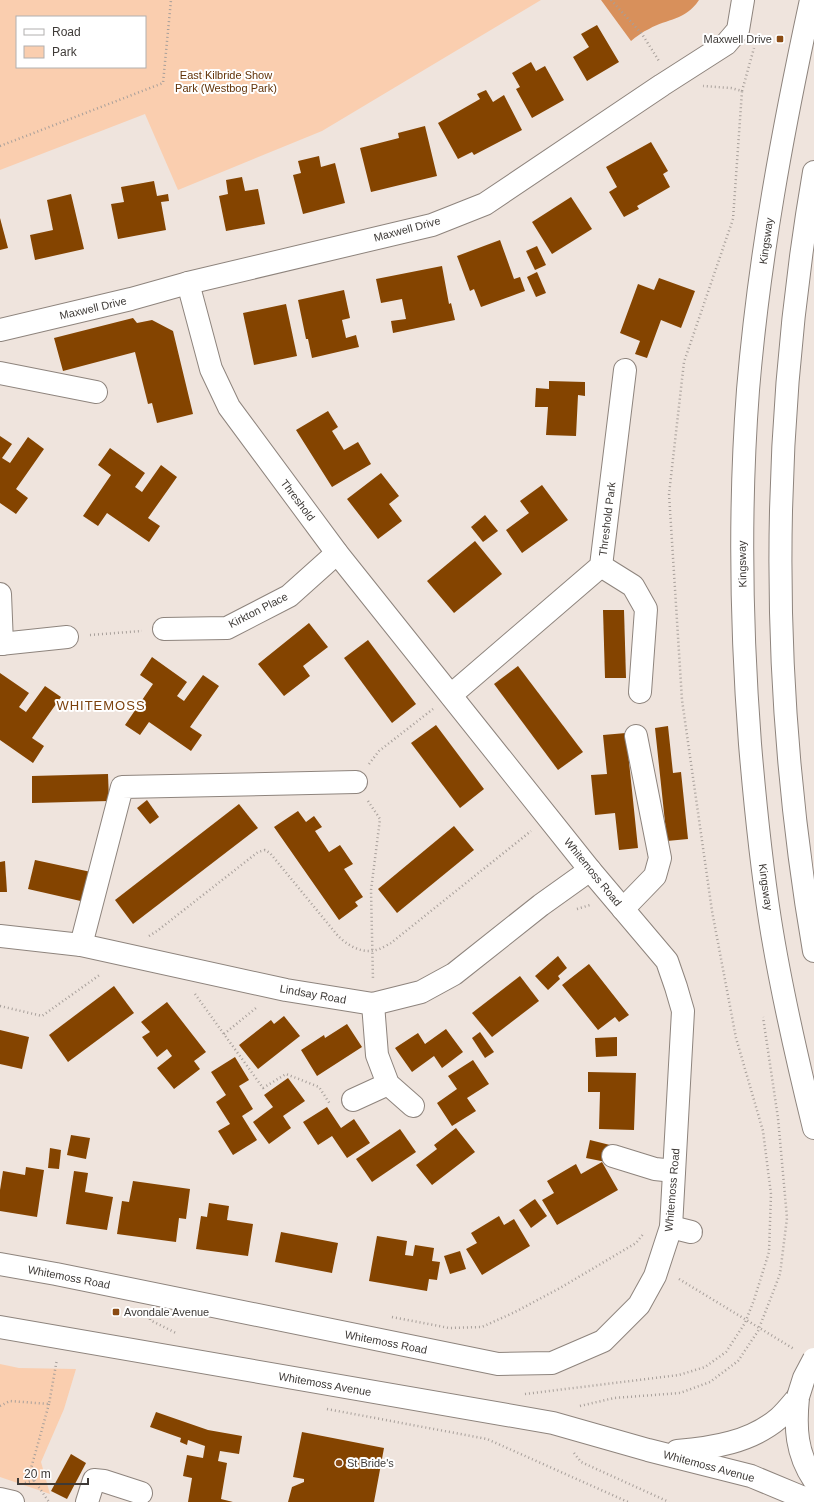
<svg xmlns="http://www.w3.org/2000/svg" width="814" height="1502" font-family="Arial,sans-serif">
<rect width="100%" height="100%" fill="#efe4dd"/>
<g fill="#faceaf" fill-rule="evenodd">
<path d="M0,0H541L322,131L178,190L145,114L0,170ZM17,17H145V67H17Z"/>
<path d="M0,1364L19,1368L76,1369L64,1409L41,1462L50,1494L0,1477Z"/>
</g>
<path fill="#d8905b" d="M601,0H699C685,21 668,18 649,29C642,32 636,37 631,41Z"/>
<g fill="#844400">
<path d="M597,25L619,62L587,81L573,57L589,47L581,34Z"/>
<path d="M531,62L536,71L545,66L564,100L532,118L516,89L520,87L512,73Z"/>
<path d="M486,90L493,102L504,95L522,130L474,155L472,152L458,159L438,123L480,99L477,94Z"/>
<path d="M425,126L437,176L371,192L360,148L399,138L398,133Z"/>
<path d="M651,142L668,171L663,174L670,187L637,206L639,209L624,217L609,192L617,187L606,167Z"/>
<path d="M319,156L321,167L335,163L345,203L303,214L293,175L301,173L298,161Z"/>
<path d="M242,177L245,191L258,189L265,224L226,231L219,196L228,194L226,180Z"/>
<path d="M154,181L157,196L168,194L169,201L161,202L166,230L118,239L111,204L124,202L121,187Z"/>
<path d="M71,194L84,249L35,260L30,235L53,230L47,200Z"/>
<path d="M571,197L592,229L552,254L532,222Z"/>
<path d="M0,218L8,248L0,250Z"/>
<path d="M500,240L514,279L520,277L525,291L481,307L474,289L470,291L457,256Z"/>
<path d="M537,246L546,265L535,270L526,251Z"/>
<path d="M442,266L449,304L451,303L455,320L393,333L391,321L406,319L402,299L381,303L376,279Z"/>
<path d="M537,272L546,293L536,297L527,277Z"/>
<path d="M659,278L695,291L681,328L661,320L647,358L635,354L640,341L620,333L638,284L654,290Z"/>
<path d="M344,290L350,318L342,320L346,338L356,335L359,347L312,358L308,339H306L298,300Z"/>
<path d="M286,304L297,356L254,365L243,313Z"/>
<path d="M133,318L137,323L152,320L173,331L193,414L157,423L152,403L148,404L135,352L63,371L54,338Z"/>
<path d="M549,381L585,382V396L578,395L576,436L546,435L548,407H535L536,388L549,389Z"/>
<path d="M328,411L338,427L332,431L344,450L358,442L371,464L332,487L296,430Z"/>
<path d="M0,436L12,444L2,458L10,463L28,437L44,449L16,489L28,498L16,514L0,503Z"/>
<path d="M110,448L145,473L135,487L142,492L161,465L177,477L148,518L160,526L149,542L107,513L98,526L83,516L111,475L98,465Z"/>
<path d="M381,473L399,496L389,504L402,521L378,539L347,499Z"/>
<path d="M542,485L568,520L522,553L506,530L529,513L520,501Z"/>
<path d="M485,515L498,531L483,542L471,527Z"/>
<path d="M475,541L502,574L454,613L427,581Z"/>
<path d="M603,610H624L626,678H605Z"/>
<path d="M309,623L328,647L303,666L310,676L284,696L258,664Z"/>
<path d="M368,640L416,704L392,723L344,658Z"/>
<path d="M152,657L187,682L177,696L184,701L203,675L219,686L190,727L202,735L191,751L149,722L140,735L125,725L153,684L140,675Z"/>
<path d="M518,666L583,752L558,770L494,684Z"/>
<path d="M0,673L29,693L19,707L26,712L45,686L61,697L32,738L44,746L33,763L0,740Z"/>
<path d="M436,725L484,789L460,808L411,743Z"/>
<path d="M668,726L673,773L681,772L688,839L667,841L655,728Z"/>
<path d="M626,733L638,848L619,850L615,813L595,815L591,775L607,774L603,735Z"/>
<path d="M108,774L109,801L32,803V776Z"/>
<path d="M147,800L159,817L150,824L137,808Z"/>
<path d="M239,804L258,828L133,924L115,900Z"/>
<path d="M298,811L306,822L314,816L322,827L315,831L329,852L340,845L353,864L344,869L363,897L355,902L358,906L339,920L274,827Z"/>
<path d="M454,826L474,850L397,913L378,889Z"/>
<path d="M35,860L91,872L85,902L28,889Z"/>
<path d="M5,861L7,892H0V862Z"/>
<path d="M558,956L567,968L558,976L560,979L548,990L535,976Z"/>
<path d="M589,964L629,1015L619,1022L615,1017L598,1030L562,985Z"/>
<path d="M520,976L539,1001L492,1037L472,1013Z"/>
<path d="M114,986L134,1013L68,1062L49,1035Z"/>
<path d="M167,1002L206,1052L194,1061L200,1069L174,1089L157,1068L172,1056L167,1049L157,1057L142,1037L150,1032L141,1022Z"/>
<path d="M284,1016L300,1036L258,1069L239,1045L271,1020L274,1024Z"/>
<path d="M347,1024L362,1047L317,1076L301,1050L324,1035L325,1038Z"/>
<path d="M446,1029L463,1052L442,1068L434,1056L412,1072L395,1048L418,1033L425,1044Z"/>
<path d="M0,1030L29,1037L22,1069L0,1064Z"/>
<path d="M480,1032L494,1052L485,1058L472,1038Z"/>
<path d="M617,1037V1056L596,1057L595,1038Z"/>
<path d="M235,1057L249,1080L239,1086L253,1109L242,1116L257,1140L233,1155L218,1131L230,1124L216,1102L226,1095L211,1072Z"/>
<path d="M473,1060L489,1084L467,1098L476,1111L452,1126L437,1103L457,1089L448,1076Z"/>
<path d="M588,1072L636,1073L634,1130L599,1129L600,1092H588Z"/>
<path d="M288,1078L305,1101L283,1116L291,1128L269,1144L253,1122L273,1107L264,1095Z"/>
<path d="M327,1107L341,1128L354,1119L370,1143L347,1158L332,1136L318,1145L303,1122Z"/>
<path d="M456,1128L475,1152L432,1185L416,1165L437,1149L434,1145Z"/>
<path d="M400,1129L416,1152L372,1182L356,1159Z"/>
<path d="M71,1135L90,1138L86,1159L67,1155Z"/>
<path d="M590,1140L610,1145L606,1162L586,1158Z"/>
<path d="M50,1148L61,1150L59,1169L48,1168Z"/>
<path d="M602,1162L618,1190L557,1225L542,1200L554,1193L547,1181L576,1164L581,1174Z"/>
<path d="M26,1167L44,1170L37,1217L0,1211V1190L3,1171L25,1175Z"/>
<path d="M74,1171L88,1173L85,1192L113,1197L107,1230L66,1224Z"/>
<path d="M133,1181L190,1189L186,1219L179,1218L176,1242L117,1234L122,1201L129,1202Z"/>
<path d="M535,1199L547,1216L531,1228L519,1210Z"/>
<path d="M209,1203L229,1206L227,1220L253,1224L248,1256L196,1249L201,1216L207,1217Z"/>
<path d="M499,1216L504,1225L514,1219L530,1246L482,1275L466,1249L477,1243L471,1233Z"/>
<path d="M281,1232L338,1243L332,1273L275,1262Z"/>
<path d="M377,1236L407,1241L405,1255L413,1256L415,1245L434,1248L432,1261L440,1262L437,1280L429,1279L427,1291L369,1281Z"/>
<path d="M460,1251L466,1269L450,1274L444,1256Z"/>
<path d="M156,1412L208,1430L242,1436L239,1454L220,1451L218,1461L227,1463L221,1499L233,1502H188L192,1478L183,1476L187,1455L203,1458L205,1446L188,1440L187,1445L180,1442L181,1438L150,1427Z"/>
<path d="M302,1432L384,1448L374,1502H288L292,1487L304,1482V1479L293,1477Z"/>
<path d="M71,1454L86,1463L67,1499L51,1491Z"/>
</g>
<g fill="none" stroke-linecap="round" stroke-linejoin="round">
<g stroke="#8e847d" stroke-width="24">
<g id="minor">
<path d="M0,330L131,299L188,283L432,225L485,204L662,85L726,44L738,30L743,0"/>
<path d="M0,373L96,392"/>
<path d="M601,566L633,586L646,609L640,692"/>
<path d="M0,594L2,644"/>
<path d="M164,629L227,628L289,596L337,553"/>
<path d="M0,644L67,637"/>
<path d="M451,695L601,566L625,370"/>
<path d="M623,909L655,876L660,858L636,736"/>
<path d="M0,936L81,945L286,990L373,1004L421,992L454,974L541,905L590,870"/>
<path d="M81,945L122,787L356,782"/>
<path d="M373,1004L377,1055L388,1084L413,1106"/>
<path d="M353,1100L388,1084"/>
<path d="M613,1156L655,1169L674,1171"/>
<path d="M671,1227L691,1232"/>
<path d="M0,1264L56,1274L498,1364L552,1363L603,1341L639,1305L655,1276L671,1227L683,1011L676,987L667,961L590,870L337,553L229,407L211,369L188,283"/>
<path d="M0,1499L13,1502"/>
<path d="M87,1502L94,1480L104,1481L141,1493"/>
</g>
</g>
<g stroke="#8e847d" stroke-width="24">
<g id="major">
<path d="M0,1327L553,1423L648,1450L751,1476L799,1496L814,1501"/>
<path d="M677,1451C713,1448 751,1442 779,1418C786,1412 792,1404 798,1397"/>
</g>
</g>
<g stroke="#8e847d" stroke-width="24">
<g id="highway">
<path d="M811,0C783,129 759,258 748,390C739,508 741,626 750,744C755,803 761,862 770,920C781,990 797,1059 814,1128"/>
<path d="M814,172C769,433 769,690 814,951"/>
<path d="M798,1397C795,1428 796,1453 814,1480"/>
</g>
</g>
<g stroke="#a79f9a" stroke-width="2.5" stroke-dasharray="1 3" stroke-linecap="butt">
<path d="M611,0L642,34L659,61"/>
<path d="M742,91L754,48"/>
<path d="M0,146L163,83L171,0"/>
<path d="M90,635L142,631"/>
<path d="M369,764L379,751L433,709"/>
<path d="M368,801L380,819L371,890L373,980"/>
<path d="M577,909L590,905"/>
<path d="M149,936L157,931L258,852L265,850L270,853L338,936C347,945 362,954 376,950C381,949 387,945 391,943L531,831"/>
<path d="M195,994L263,1088L286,1074L319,1087L330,1104"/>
<path d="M0,1006L42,1016L101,974"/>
<path d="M224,1034L256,1008"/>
<path d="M679,1279L794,1349"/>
<path d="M150,1315V1320L176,1333"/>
<path d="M392,1317L449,1328L482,1327L515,1312L560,1288L636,1243L644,1233"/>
<path d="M525,1394L679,1375L705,1367L726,1352L745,1323L754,1300L769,1252L771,1194L763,1131L736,1038L712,911L682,700L669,494L684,362L733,219L742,91L731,88L703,86"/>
<path d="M49,1404L30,1472L34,1480L49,1502"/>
<path d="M0,1406L10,1401L49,1404L57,1359"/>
<path d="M580,1406L614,1398L680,1393L710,1382L738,1361L758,1331L780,1274L787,1218L778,1118L763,1017"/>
<path d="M327,1409L487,1439L628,1502"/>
<path d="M574,1453L581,1462L669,1502"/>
<path d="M25,1483L34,1480"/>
</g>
<use href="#minor" stroke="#fff" stroke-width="22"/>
<use href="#major" stroke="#fff" stroke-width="22"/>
<use href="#highway" stroke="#fff" stroke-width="22"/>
<g stroke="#8e847d" stroke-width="24" stroke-linecap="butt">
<path id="highway-bridge" d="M798,1397L804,1378L814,1359"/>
</g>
<use href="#highway-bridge" stroke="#fff" stroke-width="22"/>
</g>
<g fill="#8b4b12" stroke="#fff" stroke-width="1.5">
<rect x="776" y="35" width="8" height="8" rx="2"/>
<rect x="112" y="1308" width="8" height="8" rx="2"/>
<circle cx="339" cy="1463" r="4"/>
</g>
<g text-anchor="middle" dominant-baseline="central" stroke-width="4" stroke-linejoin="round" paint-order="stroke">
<g font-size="11" fill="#3e3a37" stroke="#fff" text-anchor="start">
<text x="772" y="39" text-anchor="end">Maxwell Drive</text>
<text x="124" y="1312">Avondale Avenue</text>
<text x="347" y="1463">St Bride's</text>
</g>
<g font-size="11" fill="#613207" stroke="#fff">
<text x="226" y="75">East Kilbride Show<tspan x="226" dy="13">Park (Westbog Park)</tspan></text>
</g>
<g font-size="11" fill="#3e3a37" stroke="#fff">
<text transform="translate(407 229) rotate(-15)">Maxwell Drive</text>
<text transform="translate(766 241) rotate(-82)">Kingsway</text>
<text transform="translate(93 308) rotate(-13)">Maxwell Drive</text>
<text transform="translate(298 500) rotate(53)">Threshold</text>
<text transform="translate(607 519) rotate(-83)">Threshold Park</text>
<text transform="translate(742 564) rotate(-91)">Kingsway</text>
<text transform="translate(258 610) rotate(-27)">Kirkton Place</text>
<text transform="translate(593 872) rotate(51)">Whitemoss Road</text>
<text transform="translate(766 887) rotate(82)">Kingsway</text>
<text transform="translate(313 994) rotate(10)">Lindsay Road</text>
<text transform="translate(672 1190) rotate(-85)">Whitemoss Road</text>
<text transform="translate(69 1277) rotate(11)">Whitemoss Road</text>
<text transform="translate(386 1342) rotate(11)">Whitemoss Road</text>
<text transform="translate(325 1384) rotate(10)">Whitemoss Avenue</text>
<text transform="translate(709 1466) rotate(15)">Whitemoss Avenue</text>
</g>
<g font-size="13" letter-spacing="1" fill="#7b410d" stroke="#fff">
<text x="101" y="705">WHITEMOSS</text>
</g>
</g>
<rect x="16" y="16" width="130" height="52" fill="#ffffff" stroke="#b2b0af"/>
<rect x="24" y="29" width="20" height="6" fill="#ffffff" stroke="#b2b0af"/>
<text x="52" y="36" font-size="12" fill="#3e3a37">Road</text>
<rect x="24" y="46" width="20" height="12" fill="#faceaf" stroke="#b2b0af"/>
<text x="52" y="56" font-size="12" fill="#3e3a37">Park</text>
<path d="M18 1478v6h70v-6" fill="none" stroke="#3e3a37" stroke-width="2"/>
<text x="24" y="1478" font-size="12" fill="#3e3a37" stroke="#ffffff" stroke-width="3" paint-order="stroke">20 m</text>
</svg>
